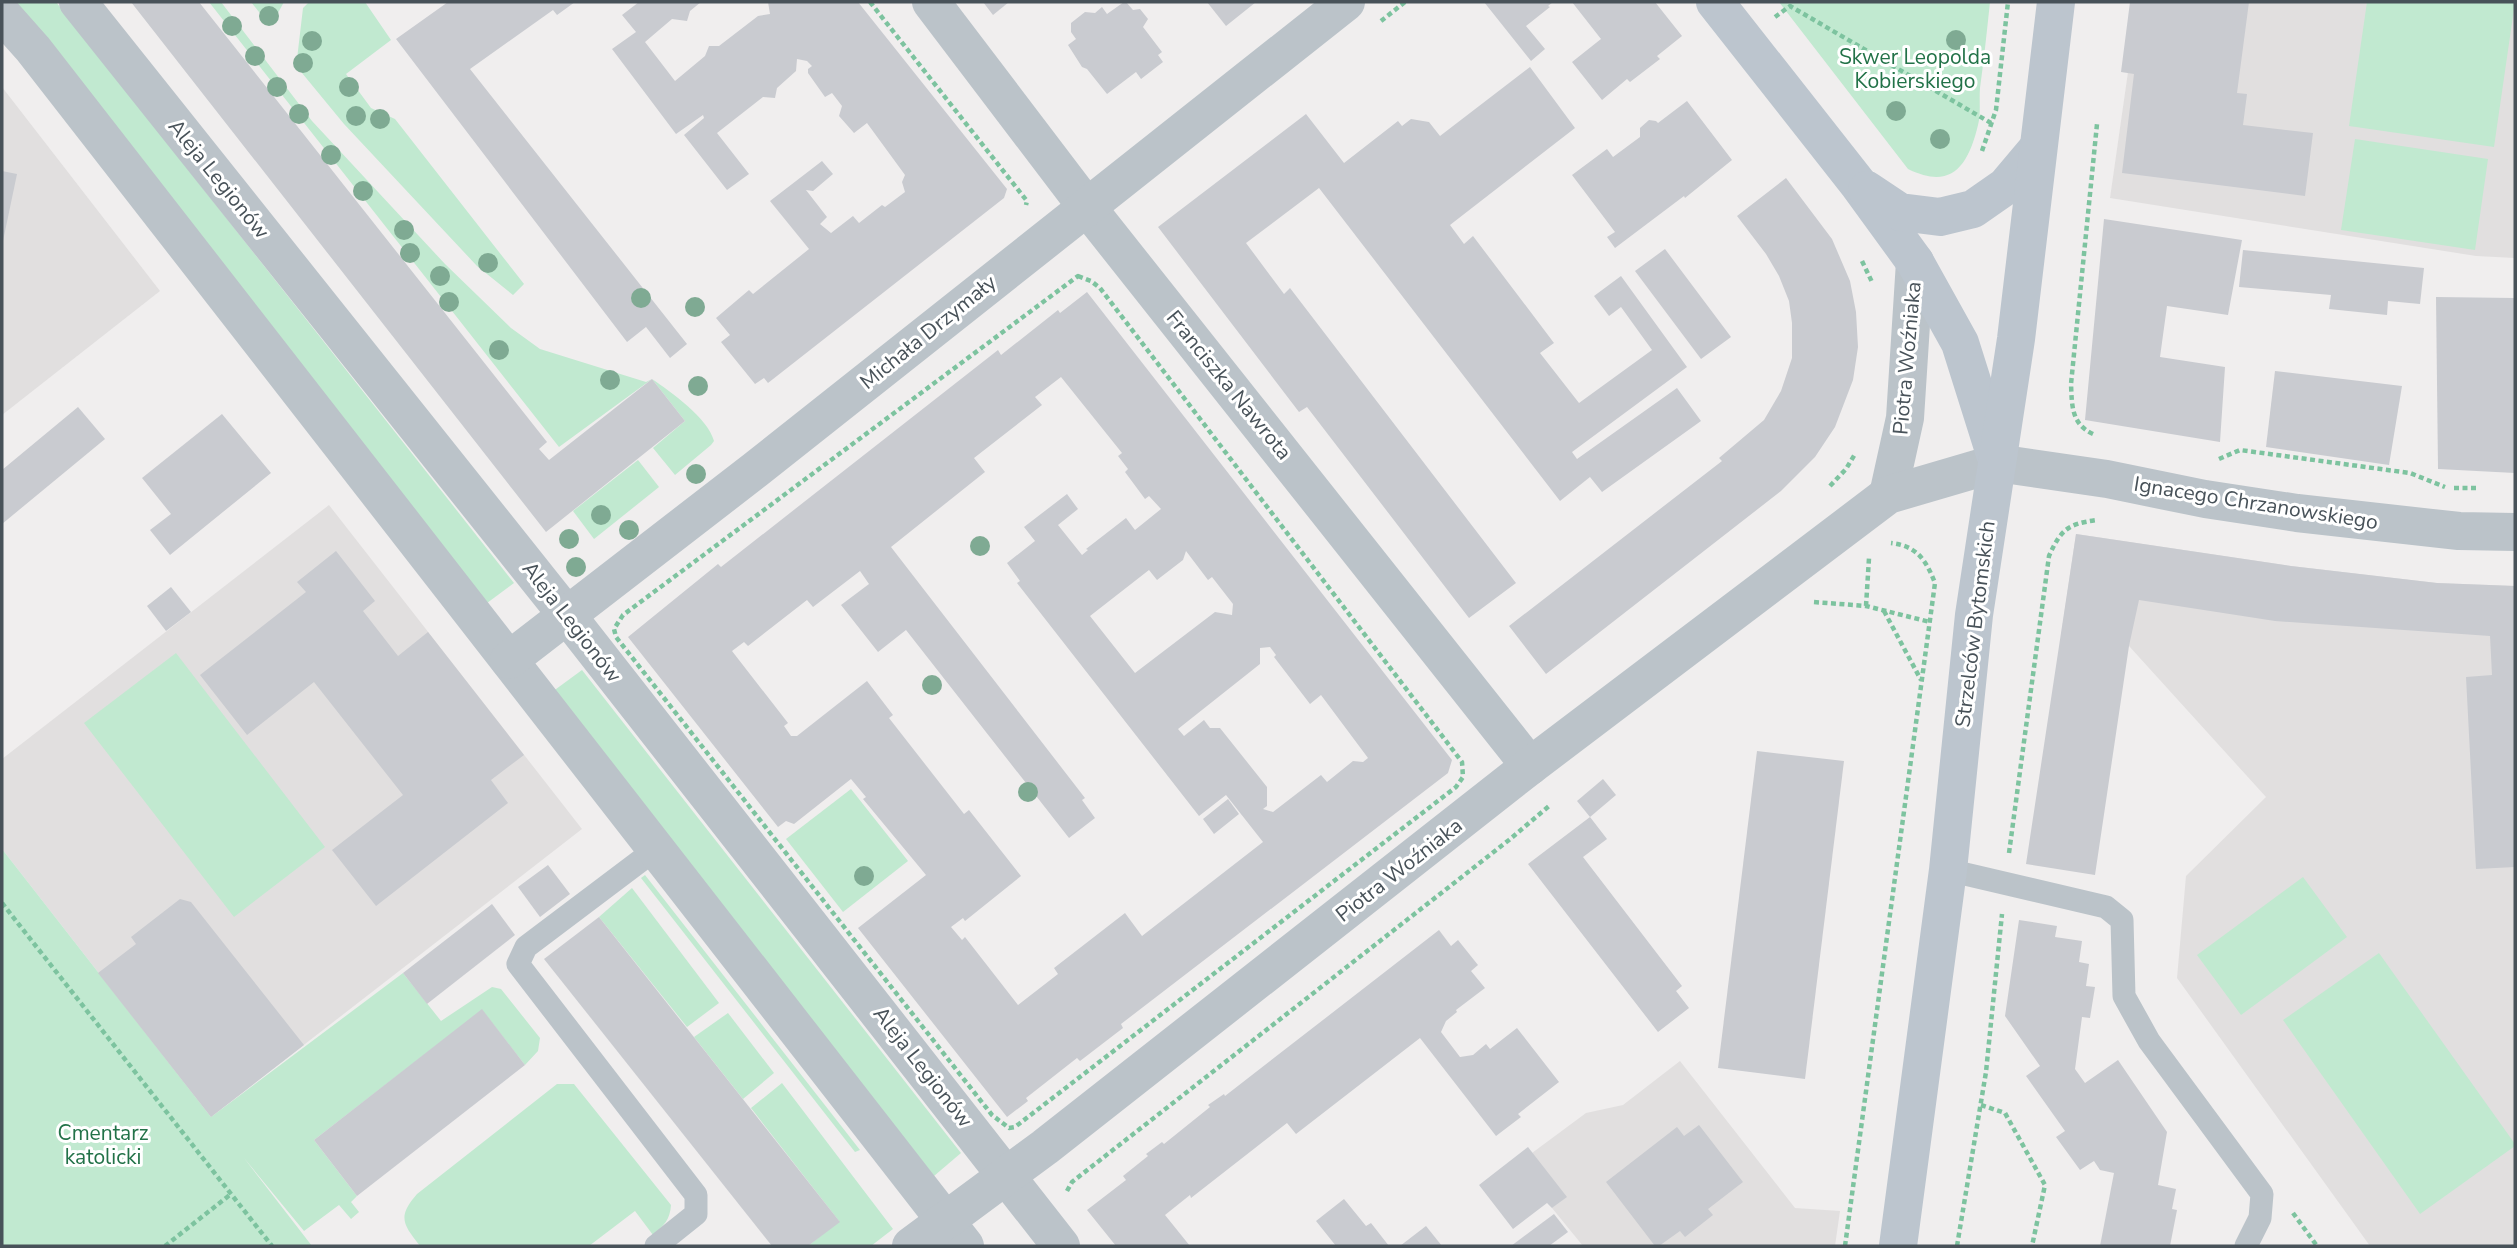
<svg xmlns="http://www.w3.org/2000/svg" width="2517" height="1248" font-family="'Nunito Sans',sans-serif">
<rect width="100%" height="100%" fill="#f0eeee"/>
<g fill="#e1dfdf">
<path d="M2138,2H2515V258L2476,256L2110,198Z"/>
<path d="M2,87L160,291L2,415Z"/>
<path d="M329,505L582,829L211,1117L2,849V759Z"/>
<path d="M2076,534L2291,566L2437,583L2515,586V1246H2370L2177,978L2186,876L2266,797L2129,646L2061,636Z"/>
<path d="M1680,1061L1795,1208L1840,1211L1835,1246H1583L1552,1208L1566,1197L1532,1153L1586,1113L1623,1105Z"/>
</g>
<g fill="#c1e9d0">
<path d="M10,2H56L514,583L483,606Z"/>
<path d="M209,2H221L312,121L445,264L511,328L540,349L646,382L652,379C671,392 708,418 714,441L711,445L675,475L653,448L685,421L652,379L559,447Z"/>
<path d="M251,2H284L274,20L263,17Z"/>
<path d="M309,2H365L391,40L346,74L371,108L395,119L524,284L513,295L477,266L344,124L302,73L297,59L303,8Z"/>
<path d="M1779,2H1990C1987,30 1984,59 1980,88C1979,100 1981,114 1978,125C1968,167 1951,190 1908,169Z"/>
<path d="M2367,2H2515L2494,147L2349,126Z"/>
<path d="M2355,139L2488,159L2475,250L2341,230Z"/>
<path d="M638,460L659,487L594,539L573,511Z"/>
<path d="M176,653L325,847L234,917L84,723Z"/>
<path d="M582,670L961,1153L934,1176L552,692Z"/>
<path d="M851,789L908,861L843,912L786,839Z"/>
<path d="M2,849L211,1117L403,973L441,1021L492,987L501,989L540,1038L538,1051L525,1065L482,1010L314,1140L357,1196L351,1202L359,1212L351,1219L339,1205L304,1231L244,1158L312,1246H2Z"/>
<path d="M645,875L860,1150L855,1152L641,878Z"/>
<path d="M2303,877L2347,937L2241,1015L2197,955Z"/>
<path d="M632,888L719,1003L687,1027L599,917Z"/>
<path d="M2379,953L2515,1144V1146L2420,1214L2283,1020Z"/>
<path d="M728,1013L774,1073L743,1099L694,1037Z"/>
<path d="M782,1083L893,1229L871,1246H808L839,1221L751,1108Z"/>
<path d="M557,1084H574L671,1205C670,1220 664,1225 653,1235L635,1211L589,1246H420C403,1224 397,1217 417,1194Z"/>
</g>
<g fill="#c9cbd0" fill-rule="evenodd">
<path d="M131,2H199L547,442L539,449L549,460L652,379L685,421L546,532Z"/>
<path d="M448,2H575L557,15L553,10L470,69L687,344L670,358L646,327L627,342L396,39Z"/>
<path d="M639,2H701L690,11L687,21L672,19L645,42L675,81L705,56L709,46H719L758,16L770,14L768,2H858L1007,189L1004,198L768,383L764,378L755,384L721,342L730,335L716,318L749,290L753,294L809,249L770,201L822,161L833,174L813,191L806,190L827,217L820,224L831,233L853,216L859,223L882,205L885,207L905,192L902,182L905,175L867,123L854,133L839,116L842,106L832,93L825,97L808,73V69L812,66L807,61L797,59L796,71L777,88L775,98L763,97L717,133L749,174L727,190L684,135L704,118L703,115L676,134L612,49L636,32L622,15Z"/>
<path d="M983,2H1009L993,15Z"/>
<path d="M1124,2H1126L1133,10L1140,9L1148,19L1143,27L1162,52L1158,55L1163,62L1141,79L1136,72L1107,94L1087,69L1082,67L1068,45L1076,39L1071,32V23L1085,12L1095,13L1102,7L1107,14Z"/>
<path d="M1207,2H1256L1226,26Z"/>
<path d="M1484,2H1553L1548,6L1550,7L1526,26L1545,49L1531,61Z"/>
<path d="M1572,2H1655L1682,36L1657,56L1660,59L1630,82L1627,79L1602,100L1572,62L1601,39Z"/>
<path d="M2130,2H2249L2237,93L2247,94L2243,125L2313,133L2305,196L2122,173L2134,74L2121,72Z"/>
<path d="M1530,67L1575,128L1450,225L1464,244L1473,236L1554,343L1540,353L1579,403L1652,350L1621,307L1609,316L1594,296L1621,276L1687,367L1572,452L1577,459L1677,388L1701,421L1602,492L1590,477L1560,501L1319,188L1246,243L1284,294L1290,288L1516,583L1469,618L1307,407L1299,412L1158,227L1306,114L1344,163L1398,121L1402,126L1411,119L1429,122L1440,136Z"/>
<path d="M1687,101L1732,160L1685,198L1684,196L1615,248L1607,237L1615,232L1572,175L1607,149L1613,157L1640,137V128L1649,120L1656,121L1658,123Z"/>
<path d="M2,171L17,174L3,241H2Z"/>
<path d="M1786,178L1832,239L1850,281L1856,312L1858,347L1853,380L1835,427L1815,457L1781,491L1546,674L1509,626L1722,461L1719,458L1764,420L1781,391L1792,358V323L1789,301L1779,276L1766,254L1737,216Z"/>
<path d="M2104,219L2242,240L2228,315L2167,306L2160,357L2225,367L2220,442L2085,420Z"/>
<path d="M1665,249L1731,337L1701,359L1635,271Z"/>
<path d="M2243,250L2424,268L2420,304L2388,301L2387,315L2329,309L2331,295L2239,287Z"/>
<path d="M1087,292L1452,760L1448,773L1121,1024L1123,1028L1080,1061L1077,1058L1026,1098L1028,1101L1007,1117L858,928L926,875L863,799L866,797L851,779L794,824L786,821L778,827L628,637L718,564L721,567L998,350L1001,355L1058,310L1060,313ZM1061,377L1122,453L1118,456L1128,469L1125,472L1145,499L1149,496L1161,509L1135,530L1126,518L1086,549L1088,550L1082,555L1058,525L1078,509L1067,494L1024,527L1035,541L1007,563L1020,581L1017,583L1199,816L1226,795L1263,842L1142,936L1125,913L1054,968L1058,974L1018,1005L965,937L962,940L951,927L963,918L965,921L1021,876L969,810L964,814L889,718L893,715L867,681L797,736H791L784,726L788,723L732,651L744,642L748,646L807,600L813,607L860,571L869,584L841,605L878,652L906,630L1069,838L1095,818L1082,800L1085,798L891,547L985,472L974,458L1042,405L1035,397ZM1186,551L1208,580L1212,577L1233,604L1232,615L1215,612L1135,673L1090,616L1149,570L1157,580L1183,560ZM1270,647L1276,655L1274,657L1310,704L1321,695L1368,758L1363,762L1353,761L1327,782L1321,775L1273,812L1263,809L1267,806V787L1220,728H1210L1204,720L1184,736L1178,729L1260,664V648Z"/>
<path d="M2436,297L2515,298V473L2438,469Z"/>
<path d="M2275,371L2402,386L2389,465L2266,447Z"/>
<path d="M78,407L105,439L2,524V470Z"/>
<path d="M222,414L271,473L170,555L150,530L171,514L142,478Z"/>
<path d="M2076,534L2291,566L2437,583L2515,586V867L2476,869L2466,677L2492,675L2490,636L2275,621L2139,600L2129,646L2095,875L2026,864Z"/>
<path d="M336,551L375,601L363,611L398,656L428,632L524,755L491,780L508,803L376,906L332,850L403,795L314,682L247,735L200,675L306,592L297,582Z"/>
<path d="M171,587L191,612L166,631L147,606Z"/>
<path d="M1757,751L1844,761L1805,1079L1718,1068Z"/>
<path d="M1603,779L1616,795L1590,817L1577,801Z"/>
<path d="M1228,799L1239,814L1214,834L1203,819Z"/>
<path d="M1590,817L1607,839L1583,857L1682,986L1676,991L1689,1008L1658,1032L1528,864Z"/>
<path d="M548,865L570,894L540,917L518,887Z"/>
<path d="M180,899L191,902L304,1045L211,1117L98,973L136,944L131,937Z"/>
<path d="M492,904L515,935L427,1004L403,973Z"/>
<path d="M599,917L840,1222L808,1246H772L544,959Z"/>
<path d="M2019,920L2057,926L2055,937L2082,941L2079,962L2089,964L2086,986L2095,987L2090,1018L2082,1017L2075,1069L2085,1083L2118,1060L2167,1132L2158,1185L2176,1189L2172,1209L2177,1210L2170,1246H2100L2114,1173L2100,1170L2094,1161L2080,1170L2056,1137L2065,1131L2026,1076L2040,1066L2005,1016Z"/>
<path d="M1439,930L1451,946L1458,940L1478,965L1471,971L1485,988L1456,1010L1457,1012L1446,1021L1441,1032L1460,1057L1473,1055L1486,1044L1490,1049L1517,1028L1559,1082L1518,1114L1521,1117L1496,1136L1420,1038L1296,1134L1287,1123L1191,1198L1190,1195L1165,1215L1190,1246H1116L1087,1210L1126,1180L1123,1176L1148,1156L1146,1154L1162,1142L1164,1144L1210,1107L1208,1105L1224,1094L1225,1096Z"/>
<path d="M482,1009L525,1065L357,1196L314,1140Z"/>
<path d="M1699,1125L1743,1182L1708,1209L1713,1215L1685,1237L1680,1231L1659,1246H1655L1606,1182L1677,1127L1684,1136Z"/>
<path d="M1528,1147L1567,1197L1552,1208L1547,1203L1513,1229L1479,1185Z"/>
<path d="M1344,1199L1366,1226L1371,1223L1389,1246H1336L1316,1221Z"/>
<path d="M1554,1214L1568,1232L1549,1246H1511Z"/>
<path d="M1426,1226L1442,1246H1400Z"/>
</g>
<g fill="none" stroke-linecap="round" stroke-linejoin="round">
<g stroke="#7dc39f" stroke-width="4.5" stroke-dasharray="5 3.5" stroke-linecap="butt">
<path d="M870,2L1027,201L1026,205"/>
<path d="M1775,17L1790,6L1991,123"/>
<path d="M1381,21L1405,2"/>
<path d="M1982,151L1996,110L2008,2"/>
<path d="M1862,261L1872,282"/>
<path d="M1078,276L1091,281L1100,288L1462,762L1463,777L1456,787L1015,1127L1009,1128L992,1115L616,637L614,629L623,615Z"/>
<path d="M2093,434C2071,424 2072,405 2071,384L2097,124"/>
<path d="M2219,459L2240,450L2410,473L2445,487"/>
<path d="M1830,486L1846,469L1855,454"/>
<path d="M2454,488H2477"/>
<path d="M1814,602L1866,606L1930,622"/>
<path d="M1866,606L1869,558"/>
<path d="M1884,611L1921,680"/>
<path d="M2009,853L2049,556C2061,529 2068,524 2097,520"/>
<path d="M2,903L272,1246"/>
<path d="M1981,1105L2005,1113L2045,1185L2032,1246"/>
<path d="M1067,1191L1072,1182L1509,840L1549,806"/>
<path d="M2293,1213L2317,1246"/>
<path d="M165,1246L231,1194"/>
<path d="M1845,1246L1935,583C1926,560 1917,546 1891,543"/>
<path d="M1957,1246L1986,1072L2002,914"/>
</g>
<g stroke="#bbc3c9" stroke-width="23">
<path d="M656,849L526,947L518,964L696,1195V1214L656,1246"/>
<path d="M1948,870L2106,907L2122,920L2124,996L2149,1041L2262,1194L2260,1218L2246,1246"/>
</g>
<g stroke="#bbc3c9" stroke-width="38">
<path d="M78,2L566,614L1061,1246"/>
<path d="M931,2L1086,206L1530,766"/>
<path d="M2,14L33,49L965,1246"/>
<path d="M1888,495L1905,418L1915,262"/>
<path d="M509,660L755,470L1346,2"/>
<path d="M911,1246L1045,1147L1530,766L1888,495L1997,463L2107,479L2205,499L2297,513L2459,531L2515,532"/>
</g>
<g stroke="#bcc5ce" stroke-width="38">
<path d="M1715,2L1859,185L1915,262L1960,343L1995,454"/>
<path d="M1867,190L1900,212L1940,217L1973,209L2006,186L2038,148"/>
<path d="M1898,1246L1948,870L1974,615L2016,339L2056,2"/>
</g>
</g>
<g fill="#7faa93">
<circle cx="269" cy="16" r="10"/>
<circle cx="232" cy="26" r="10"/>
<circle cx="1956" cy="40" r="10"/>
<circle cx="312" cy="41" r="10"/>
<circle cx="255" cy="56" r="10"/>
<circle cx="303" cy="63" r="10"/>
<circle cx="277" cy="87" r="10"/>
<circle cx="349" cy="87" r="10"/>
<circle cx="1896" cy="111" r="10"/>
<circle cx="299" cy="114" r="10"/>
<circle cx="356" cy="116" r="10"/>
<circle cx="380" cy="119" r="10"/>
<circle cx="1940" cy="139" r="10"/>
<circle cx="331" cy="155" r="10"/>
<circle cx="363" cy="191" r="10"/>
<circle cx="404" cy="230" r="10"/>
<circle cx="410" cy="253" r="10"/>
<circle cx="488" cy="263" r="10"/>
<circle cx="440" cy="276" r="10"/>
<circle cx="641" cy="298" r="10"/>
<circle cx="449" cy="302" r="10"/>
<circle cx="695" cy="307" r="10"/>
<circle cx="499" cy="350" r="10"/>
<circle cx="610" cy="380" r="10"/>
<circle cx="698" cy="386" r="10"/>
<circle cx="696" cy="474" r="10"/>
<circle cx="601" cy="515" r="10"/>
<circle cx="629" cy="530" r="10"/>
<circle cx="569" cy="539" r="10"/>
<circle cx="980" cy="546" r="10"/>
<circle cx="576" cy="567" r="10"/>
<circle cx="932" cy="685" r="10"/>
<circle cx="1028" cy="792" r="10"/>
<circle cx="864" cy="876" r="10"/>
</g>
<g text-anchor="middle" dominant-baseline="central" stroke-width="6" stroke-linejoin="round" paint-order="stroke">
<g font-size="21" fill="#227248" stroke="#fff">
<text x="1915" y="57">Skwer Leopolda<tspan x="1915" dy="24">Kobierskiego</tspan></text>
<text x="103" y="1133">Cmentarz<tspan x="103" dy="24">katolicki</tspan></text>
</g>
<g font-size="21" fill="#485259" stroke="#fff">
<text transform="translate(219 179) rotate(51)">Aleja Legionów</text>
<text transform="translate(928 332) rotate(-39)">Michała Drzymały</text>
<text transform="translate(1907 358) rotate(-85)">Piotra Woźniaka</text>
<text transform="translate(1229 385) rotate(51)">Franciszka Nawrota</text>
<text transform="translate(2256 503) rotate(9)">Ignacego Chrzanowskiego</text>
<text transform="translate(572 622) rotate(52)">Aleja Legionów</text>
<text transform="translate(1975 624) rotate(-83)">Strzelców Bytomskich</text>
<text transform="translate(1399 870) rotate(-38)">Piotra Woźniaka</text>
<text transform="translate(923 1067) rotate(52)">Aleja Legionów</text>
</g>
</g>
<rect width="2517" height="1248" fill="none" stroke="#485259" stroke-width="7"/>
</svg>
